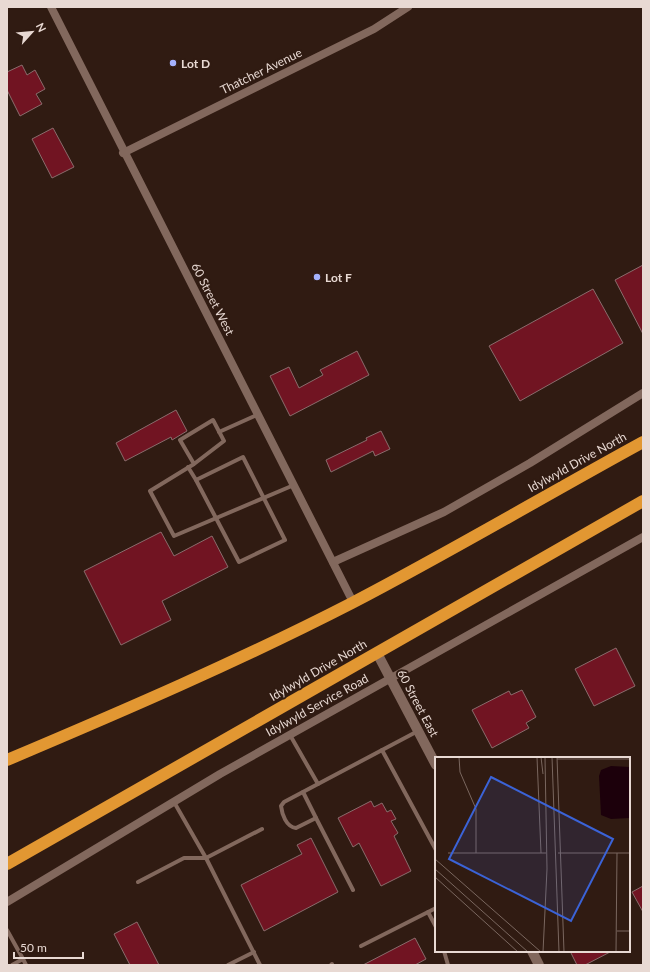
<svg xmlns="http://www.w3.org/2000/svg" width="650" height="972" font-family="Lato,sans-serif">
<rect width="100%" height="100%" fill="#301b12"/>
<g fill="#711422" stroke="#8a6c6c">
<path d="M22,65L27,75L35,70L45,89L36,94L42,104L20,116L7,90V72Z"/>
<path d="M53,128L74,167L52,178L32,139Z"/>
<path d="M643,265V334L615,280Z"/>
<path d="M593,289L623,343L520,401L489,346Z"/>
<path d="M357,351L369,375L290,416L270,376L289,367L299,388L323,375L320,370Z"/>
<path d="M176,410L187,431L172,440L171,437L125,461L116,443Z"/>
<path d="M381,431L390,449L375,456L373,451L331,472L326,460L367,440L366,438Z"/>
<path d="M161,532L174,556L212,536L228,567L162,601L171,620L121,645L84,571Z"/>
<path d="M616,648L635,686L594,706L575,669Z"/>
<path d="M522,690L536,717L526,723L529,728L492,748L472,710L509,691L511,695Z"/>
<path d="M371,801L374,807L382,803L387,812L391,810L396,819L391,821L398,833L394,836L411,871L381,886L359,843L353,847L338,818Z"/>
<path d="M311,838L338,892L264,931L241,885L302,854L297,845Z"/>
<path d="M643,886V912L632,892Z"/>
<path d="M137,922L159,965H130L114,934Z"/>
<path d="M415,938L426,959L415,965H363Z"/>
<path d="M570,951H612L585,965H577Z"/>
</g>
<g fill="none" stroke-linecap="round" stroke-linejoin="round">
<g stroke="#82685d" stroke-width="4">
<path d="M219,432L259,414"/>
<path d="M243,457L285,540L239,562L196,480Z"/>
<path d="M194,464L180,440L213,420L224,441L194,464L150,491L174,536L294,485"/>
<path d="M188,467L196,480"/>
<path d="M290,735L318,784"/>
<path d="M382,750L436,850"/>
<path d="M303,792L316,818"/>
<path d="M174,802L206,858L262,829"/>
<path d="M138,882L184,858H206L260,965"/>
<path d="M353,890L316,818L296,828C286,827 282,814 281,806L284,802L418,731"/>
<path d="M428,912L436,927"/>
<path d="M7,930L23,959L12,965"/>
<path d="M361,946L436,908"/>
<path d="M444,951L448,965"/>
<path d="M23,959L26,965"/>
<path d="M228,965L254,952"/>
<path d="M331,965L332,964"/>
</g>
<g stroke="#82685d" stroke-width="8">
<path d="M51,7L353,602"/>
<path d="M123,153L374,29L408,7"/>
<path d="M333,562L444,512L530,463L643,393"/>
<path d="M7,902L220,774L643,537"/>
</g>
<g stroke="#82685d" stroke-width="10">
<path d="M377,653L436,765"/>
<path d="M532,951L539,965"/>
</g>
<g stroke="#e29732" stroke-width="12">
<path d="M7,760C123,711 239,661 352,603C450,552 546,495 643,442"/>
<path d="M7,864L643,501"/>
</g>
</g>
<g fill="#a5b1fc" stroke="#301b12" stroke-width="1.5">
<circle cx="173" cy="63" r="4"/>
<circle cx="317" cy="277" r="4"/>
</g>
<g text-anchor="middle" dominant-baseline="central" stroke-width="4" stroke-linejoin="round" paint-order="stroke">
<g font-size="12" font-weight="bold" fill="#e8d9d3" stroke="#301b12" text-anchor="start">
<text x="181" y="63">Lot D</text>
<text x="325" y="277">Lot F</text>
</g>
<g font-size="12" fill="#e8d9d3" stroke="#301b12">
<text transform="translate(261 71) rotate(-26)">Thatcher Avenue</text>
<text transform="translate(213 299) rotate(63)">60 Street West</text>
<text transform="translate(577 462) rotate(-29)">Idylwyld Drive North</text>
<text transform="translate(318 670) rotate(-30)">Idylwyld Drive North</text>
<text transform="translate(418 703) rotate(62)">60 Street East</text>
<text transform="translate(317 705) rotate(-29)">Idylwyld Service Road</text>
</g>
</g>
<g transform="translate(435 757)">
<rect width="195" height="195" fill="#301b12"/>
<path d="M176,9L195,10V61L176,62L166,58L164,19L166,13Z" fill="#1c000b"/>
<path fill="none" stroke="#7a675f" stroke-width="1" d="M24,0L25,15L41,52V96M102,0L106,96M106,0L108,17M117,0L124,195M122,0L129,195M122,2H195M13,96H111M123,96H195M0,102L106,195M0,112L93,195M0,120L83,195M182,174H195M108,195L112,112L110,0M181,195L182,96"/>
<path fill="#3b63d7" fill-opacity="0.15" stroke="#3b63d7" stroke-width="2" d="M56,20L178,82L136,164L14,102Z"/>
<rect width="195" height="195" fill="none" stroke="#e8d9d3" stroke-width="2"/>
</g>
<rect width="650" height="972" fill="none" stroke="#e8d9d3" stroke-width="16"/>
<g transform="translate(32 32) rotate(63)" stroke="#301b12" stroke-width="3" paint-order="stroke">
<path d="M0-3L7 15L0 10L-7 15Z" fill="#e8d9d3"/>
<text y="-6" font-size="11" font-weight="bold" text-anchor="middle" fill="#e8d9d3">N</text>
</g>
<path d="M14 952v6h69v-6" fill="none" stroke="#e8d9d3" stroke-width="2"/>
<text x="20" y="952" font-size="12" fill="#e8d9d3" stroke="#301b12" stroke-width="3" paint-order="stroke">50 m</text>
</svg>
